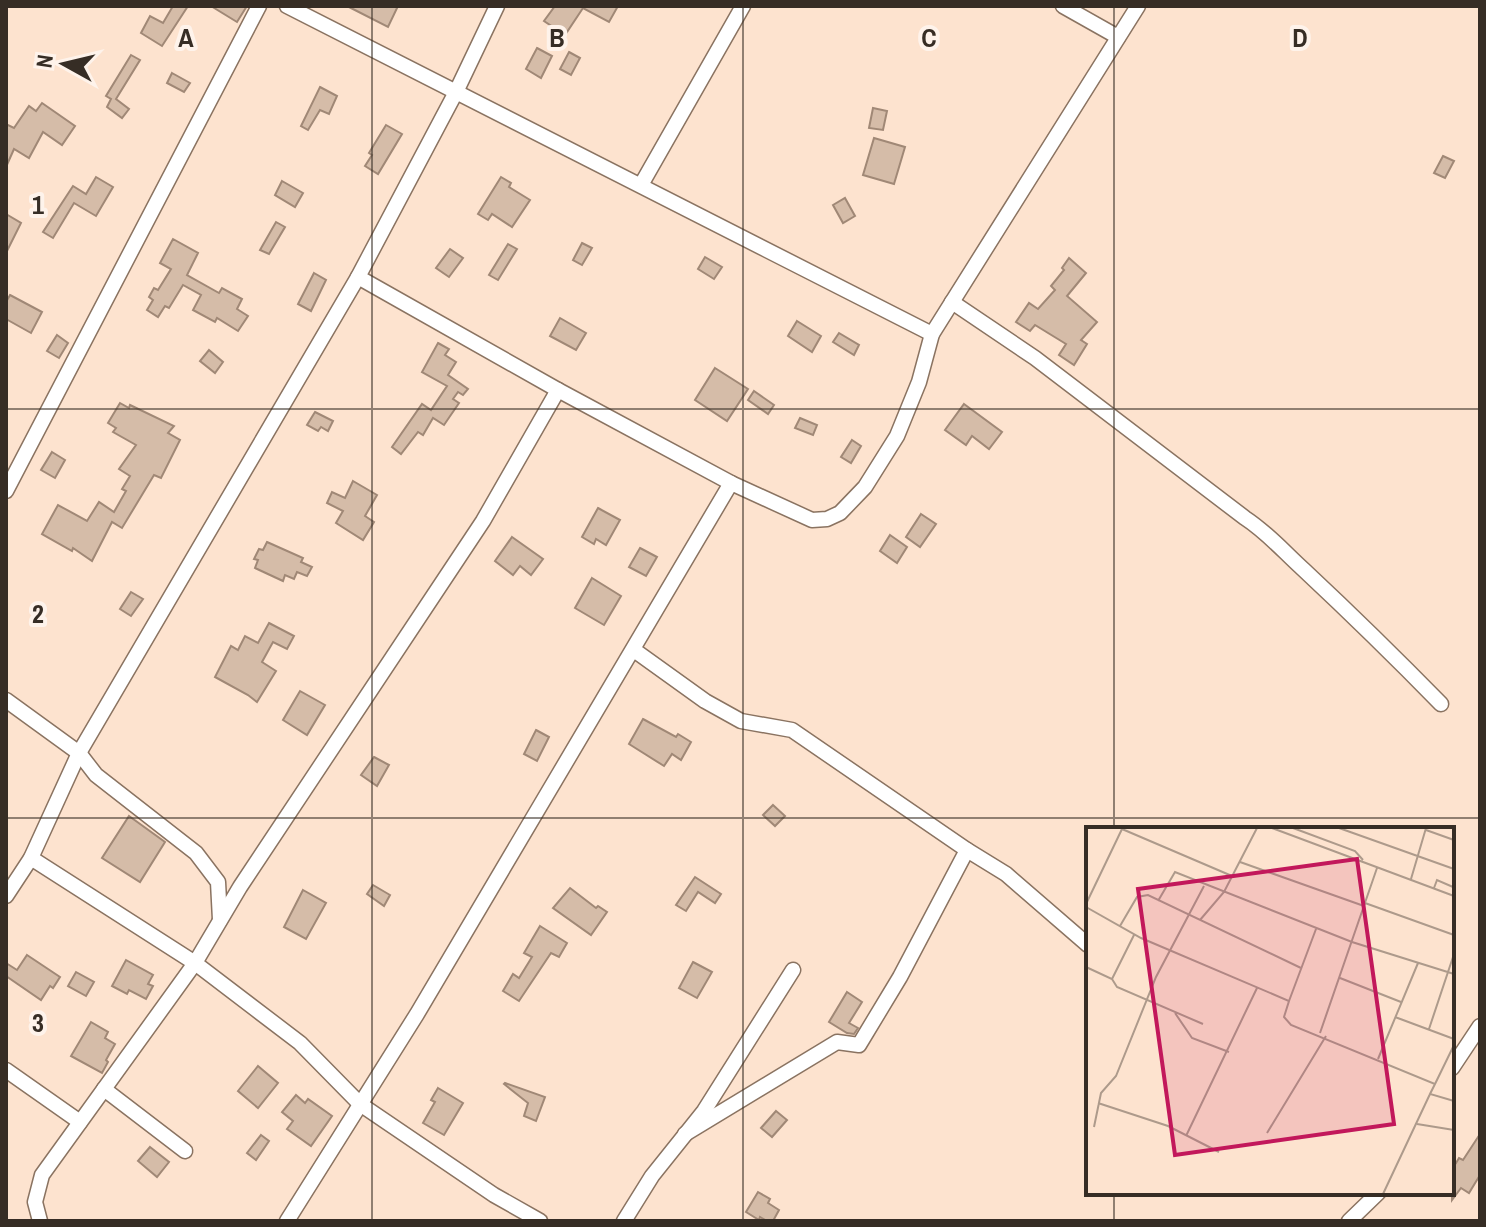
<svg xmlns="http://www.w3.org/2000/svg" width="1486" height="1227" font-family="'Archivo Narrow',sans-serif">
<rect width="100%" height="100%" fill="#fde3cf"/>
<g fill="#d5bca8" stroke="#a08876" stroke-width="2">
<path d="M173,6H188L162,46L141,33L150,16L163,23Z"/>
<path d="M211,6H247L237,22Z"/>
<path d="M347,6H398L388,27Z"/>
<path d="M555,6H618L609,22L583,8L565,35L544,21Z"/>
<path d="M537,48L552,56L541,78L526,69Z"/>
<path d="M569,52L580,58L571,75L560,69Z"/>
<path d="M131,55L140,60L116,99L129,109L122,118L107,107L111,99L106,96Z"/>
<path d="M172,73L190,83L184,92L167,83Z"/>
<path d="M320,87L337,96L329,114L320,110L308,130L301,126Z"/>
<path d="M42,103L75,126L62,145L43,132L29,158L14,149L6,167V124L14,128L29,106L36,111Z"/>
<path d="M873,108L887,111L883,130L869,128Z"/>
<path d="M386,125L402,134L378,174L365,166L372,155L369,153Z"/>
<path d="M874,138L905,147L894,184L863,175Z"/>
<path d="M1443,156L1454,161L1445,178L1434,173Z"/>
<path d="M96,177L113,187L96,216L74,203L53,238L43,232L73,186L86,194Z"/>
<path d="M501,177L511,183L509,187L530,200L512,227L492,214L488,220L478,214Z"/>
<path d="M282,181L303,193L295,207L275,195Z"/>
<path d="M845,198L855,216L843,223L833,205Z"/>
<path d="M6,214L21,223L6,253Z"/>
<path d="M276,222L285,227L269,254L260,250Z"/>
<path d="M173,239L198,253L187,275L219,293L222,288L242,299L237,309L248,316L238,331L217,318L215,322L193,310L201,295L183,285L169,308L165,306L158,317L147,310L153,300L149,297L154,288L158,290L171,269L160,263Z"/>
<path d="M582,243L592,248L582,265L573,260Z"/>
<path d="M508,244L517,249L498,280L489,275Z"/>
<path d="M450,249L463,258L449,277L436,268Z"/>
<path d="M705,257L722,267L714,279L698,269Z"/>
<path d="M1069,258L1086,273L1067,296L1097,322L1081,340L1087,344L1074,365L1059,355L1066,344L1035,325L1030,331L1016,322L1029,303L1038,309L1055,290L1051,286L1064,270L1062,268Z"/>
<path d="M314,273L326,280L311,311L298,304Z"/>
<path d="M10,295L42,312L31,333L6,319V302Z"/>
<path d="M560,318L586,333L576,350L550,336Z"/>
<path d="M797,321L821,336L812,352L788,336Z"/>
<path d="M839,333L859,345L854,355L833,342Z"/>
<path d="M57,335L68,343L59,358L47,351Z"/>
<path d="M438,343L449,349L445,355L456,362L448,375L468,389L463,395L458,392L453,399L459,403L444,425L433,418L423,435L418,432L401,454L392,447L422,404L431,410L447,386L422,372Z"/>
<path d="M209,350L223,362L215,373L200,361Z"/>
<path d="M715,368L748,389L727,421L695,400Z"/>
<path d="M754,391L774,405L768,414L748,400Z"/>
<path d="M120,403L129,408L130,405L174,426L168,433L180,440L161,478L154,475L122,528L112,522L92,561L73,548L72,551L42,534L58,505L87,521L99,502L114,512L126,491L122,489L130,476L119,469L136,445L113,432L116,428L108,423Z"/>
<path d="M964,404L1002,432L989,449L972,436L966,445L945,430Z"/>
<path d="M315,412L333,421L328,431L321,427L318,431L307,425Z"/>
<path d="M800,418L817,425L813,435L795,428Z"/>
<path d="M852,440L861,446L851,463L841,457Z"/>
<path d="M52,452L65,460L55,478L41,470Z"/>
<path d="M353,481L377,495L365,516L374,522L363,540L336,523L343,511L327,503L332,492L345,498Z"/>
<path d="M598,508L620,520L606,545L596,539L594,544L582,537Z"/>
<path d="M921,514L936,524L920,547L906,537Z"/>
<path d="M890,535L907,547L897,563L880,551Z"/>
<path d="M512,537L543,559L531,575L520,566L513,575L495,561Z"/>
<path d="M267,542L303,558L301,562L312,567L307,576L297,572L294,579L285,575L283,581L255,568L258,560L254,559L259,549L263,550Z"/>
<path d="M640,548L657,557L646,576L629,567Z"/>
<path d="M592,578L621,596L604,625L575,608Z"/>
<path d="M131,592L143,599L131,616L120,609Z"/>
<path d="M269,623L294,636L287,649L273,642L262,662L276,671L257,702L248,695L215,677L231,646L238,650L245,636L258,643Z"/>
<path d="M300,691L325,705L307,735L283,720Z"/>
<path d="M643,719L676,737L678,734L691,742L681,760L672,754L664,766L629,744Z"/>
<path d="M536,730L549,737L537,761L524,754Z"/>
<path d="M374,757L389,765L377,786L361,775Z"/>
<path d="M773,805L785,816L775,826L763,815Z"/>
<path d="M129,816L165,842L140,882L102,858Z"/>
<path d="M695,877L721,894L715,903L698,892L686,911L676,905Z"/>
<path d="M373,885L390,895L384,906L367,894Z"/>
<path d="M570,888L596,908L598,906L607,912L591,935L553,908Z"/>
<path d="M303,890L326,903L306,939L284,927Z"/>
<path d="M540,926L567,943L559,957L551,953L519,1001L503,991L513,974L519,978L532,957L524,953Z"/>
<path d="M27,955L60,977L53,988L50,986L41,1000L6,976V963L17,970Z"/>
<path d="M126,960L153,975L148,984L153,986L146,999L129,990L127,994L112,986Z"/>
<path d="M693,962L712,972L697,998L679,988Z"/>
<path d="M76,972L94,982L86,996L68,986Z"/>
<path d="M847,992L862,1002L849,1023L858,1028L854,1034L847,1033L829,1022Z"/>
<path d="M91,1022L108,1032L105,1038L115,1044L106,1060L108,1062L102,1073L71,1056Z"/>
<path d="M258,1066L278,1083L258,1108L238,1091Z"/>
<path d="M505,1083L545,1097L536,1121L524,1116L528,1103L504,1084Z"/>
<path d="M438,1088L463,1103L444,1135L423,1123L435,1102L431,1100Z"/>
<path d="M296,1095L305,1103L308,1099L332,1116L311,1146L287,1129L293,1121L282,1112Z"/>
<path d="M776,1111L787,1120L772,1137L761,1128Z"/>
<path d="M1480,1134V1175L1469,1193L1461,1188L1452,1200V1160L1456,1163L1459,1158L1463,1160Z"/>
<path d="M261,1135L269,1141L256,1160L247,1153Z"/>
<path d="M150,1147L169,1162L157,1177L138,1161Z"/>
<path d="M758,1192L770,1199L768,1203L779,1210L773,1221H767L760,1217L759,1220L746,1212Z"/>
</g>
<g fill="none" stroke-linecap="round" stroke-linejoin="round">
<g stroke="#8a7361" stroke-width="17">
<g id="street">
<path d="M287,6L932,334"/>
<path d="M1063,6L1118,37"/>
<path d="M641,185L743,6"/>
<path d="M358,277L558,390L731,483"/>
<path d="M952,302L1035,358L1245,518C1268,533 1284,552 1304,570C1351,614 1396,658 1441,704"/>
<path d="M6,491L259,6"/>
<path d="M634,650L705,701L741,721L792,730L967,850L1006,874L1088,945"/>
<path d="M6,700L79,753L96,775L196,853L218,882L220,920"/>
<path d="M31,858L195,963L300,1043L360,1104L494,1195L540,1221"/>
<path d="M6,896L31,858L79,753L358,277L456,92L497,6"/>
<path d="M1452,1068L1480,1026"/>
<path d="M6,1070L80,1122"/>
<path d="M104,1089L185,1151"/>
<path d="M685,1134L837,1042L859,1045L900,977L967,850"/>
<path d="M40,1221L35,1202L42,1175L195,963L240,887L483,521L558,390"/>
<path d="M287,1221L417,1014L731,483L812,520L827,519L840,513L865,487L897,436L919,382L932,334L1138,6"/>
<path d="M624,1221L652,1176L704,1111L793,970"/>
<path d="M1349,1221L1378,1193"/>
</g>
</g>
<use href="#street" stroke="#fff" stroke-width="14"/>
</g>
<path fill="none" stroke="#362d25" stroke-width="2" stroke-opacity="0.55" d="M372,6V1221M743,6V1221M1114,6V829M6,409H1480M6,818H1480M1114,1193V1221"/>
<g transform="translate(1086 827)">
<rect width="368" height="368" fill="#fde3cf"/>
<path fill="none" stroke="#ad9a8b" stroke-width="2" d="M186,1L368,69M207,1L269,24L277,33M253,1L368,42M36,2L146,49M340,3L368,13M154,35L278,79M325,52L340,1M348,61L351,53L367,60V68M72,74L89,45L266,115L368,147M279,76L368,108M0,77L36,2M0,80L55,111L203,174L198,190L205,198L349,257L344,267L368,274M114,93L138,65L171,1M34,99L51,70L62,68L215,141M0,140L26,152L31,160L117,197M254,151L315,175M26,152L48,108M203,174L230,102M89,186L106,211L143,225M309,190L368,212M343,202L368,127M234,206L291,41M292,232L332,136M349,257L368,218M12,276L82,299L133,325M331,297L368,303M8,300L15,266L30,249L70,150L118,59M181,306L240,209M100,309L171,161M297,367L344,267"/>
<path fill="#c2185b" fill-opacity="0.15" stroke="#c2185b" stroke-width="4" d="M271,32L308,297L89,328L52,62Z"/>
<rect width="368" height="368" fill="none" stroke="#362d25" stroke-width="4"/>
</g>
<g font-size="26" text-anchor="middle" font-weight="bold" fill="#362d25" stroke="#fef3eb" stroke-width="8" stroke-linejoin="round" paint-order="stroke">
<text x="186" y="47">A</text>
<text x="557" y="47">B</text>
<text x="929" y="47">C</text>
<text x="1300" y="47">D</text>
<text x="38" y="214">1</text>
<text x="38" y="623">2</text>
<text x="38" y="1032">3</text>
</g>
<rect width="1486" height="1227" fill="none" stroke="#362d25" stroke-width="16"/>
<g transform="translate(64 64) rotate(278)" stroke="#fef3eb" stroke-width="6" paint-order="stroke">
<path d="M0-6L14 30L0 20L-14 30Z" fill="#362d25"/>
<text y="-12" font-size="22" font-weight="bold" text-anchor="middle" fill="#362d25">N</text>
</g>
</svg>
